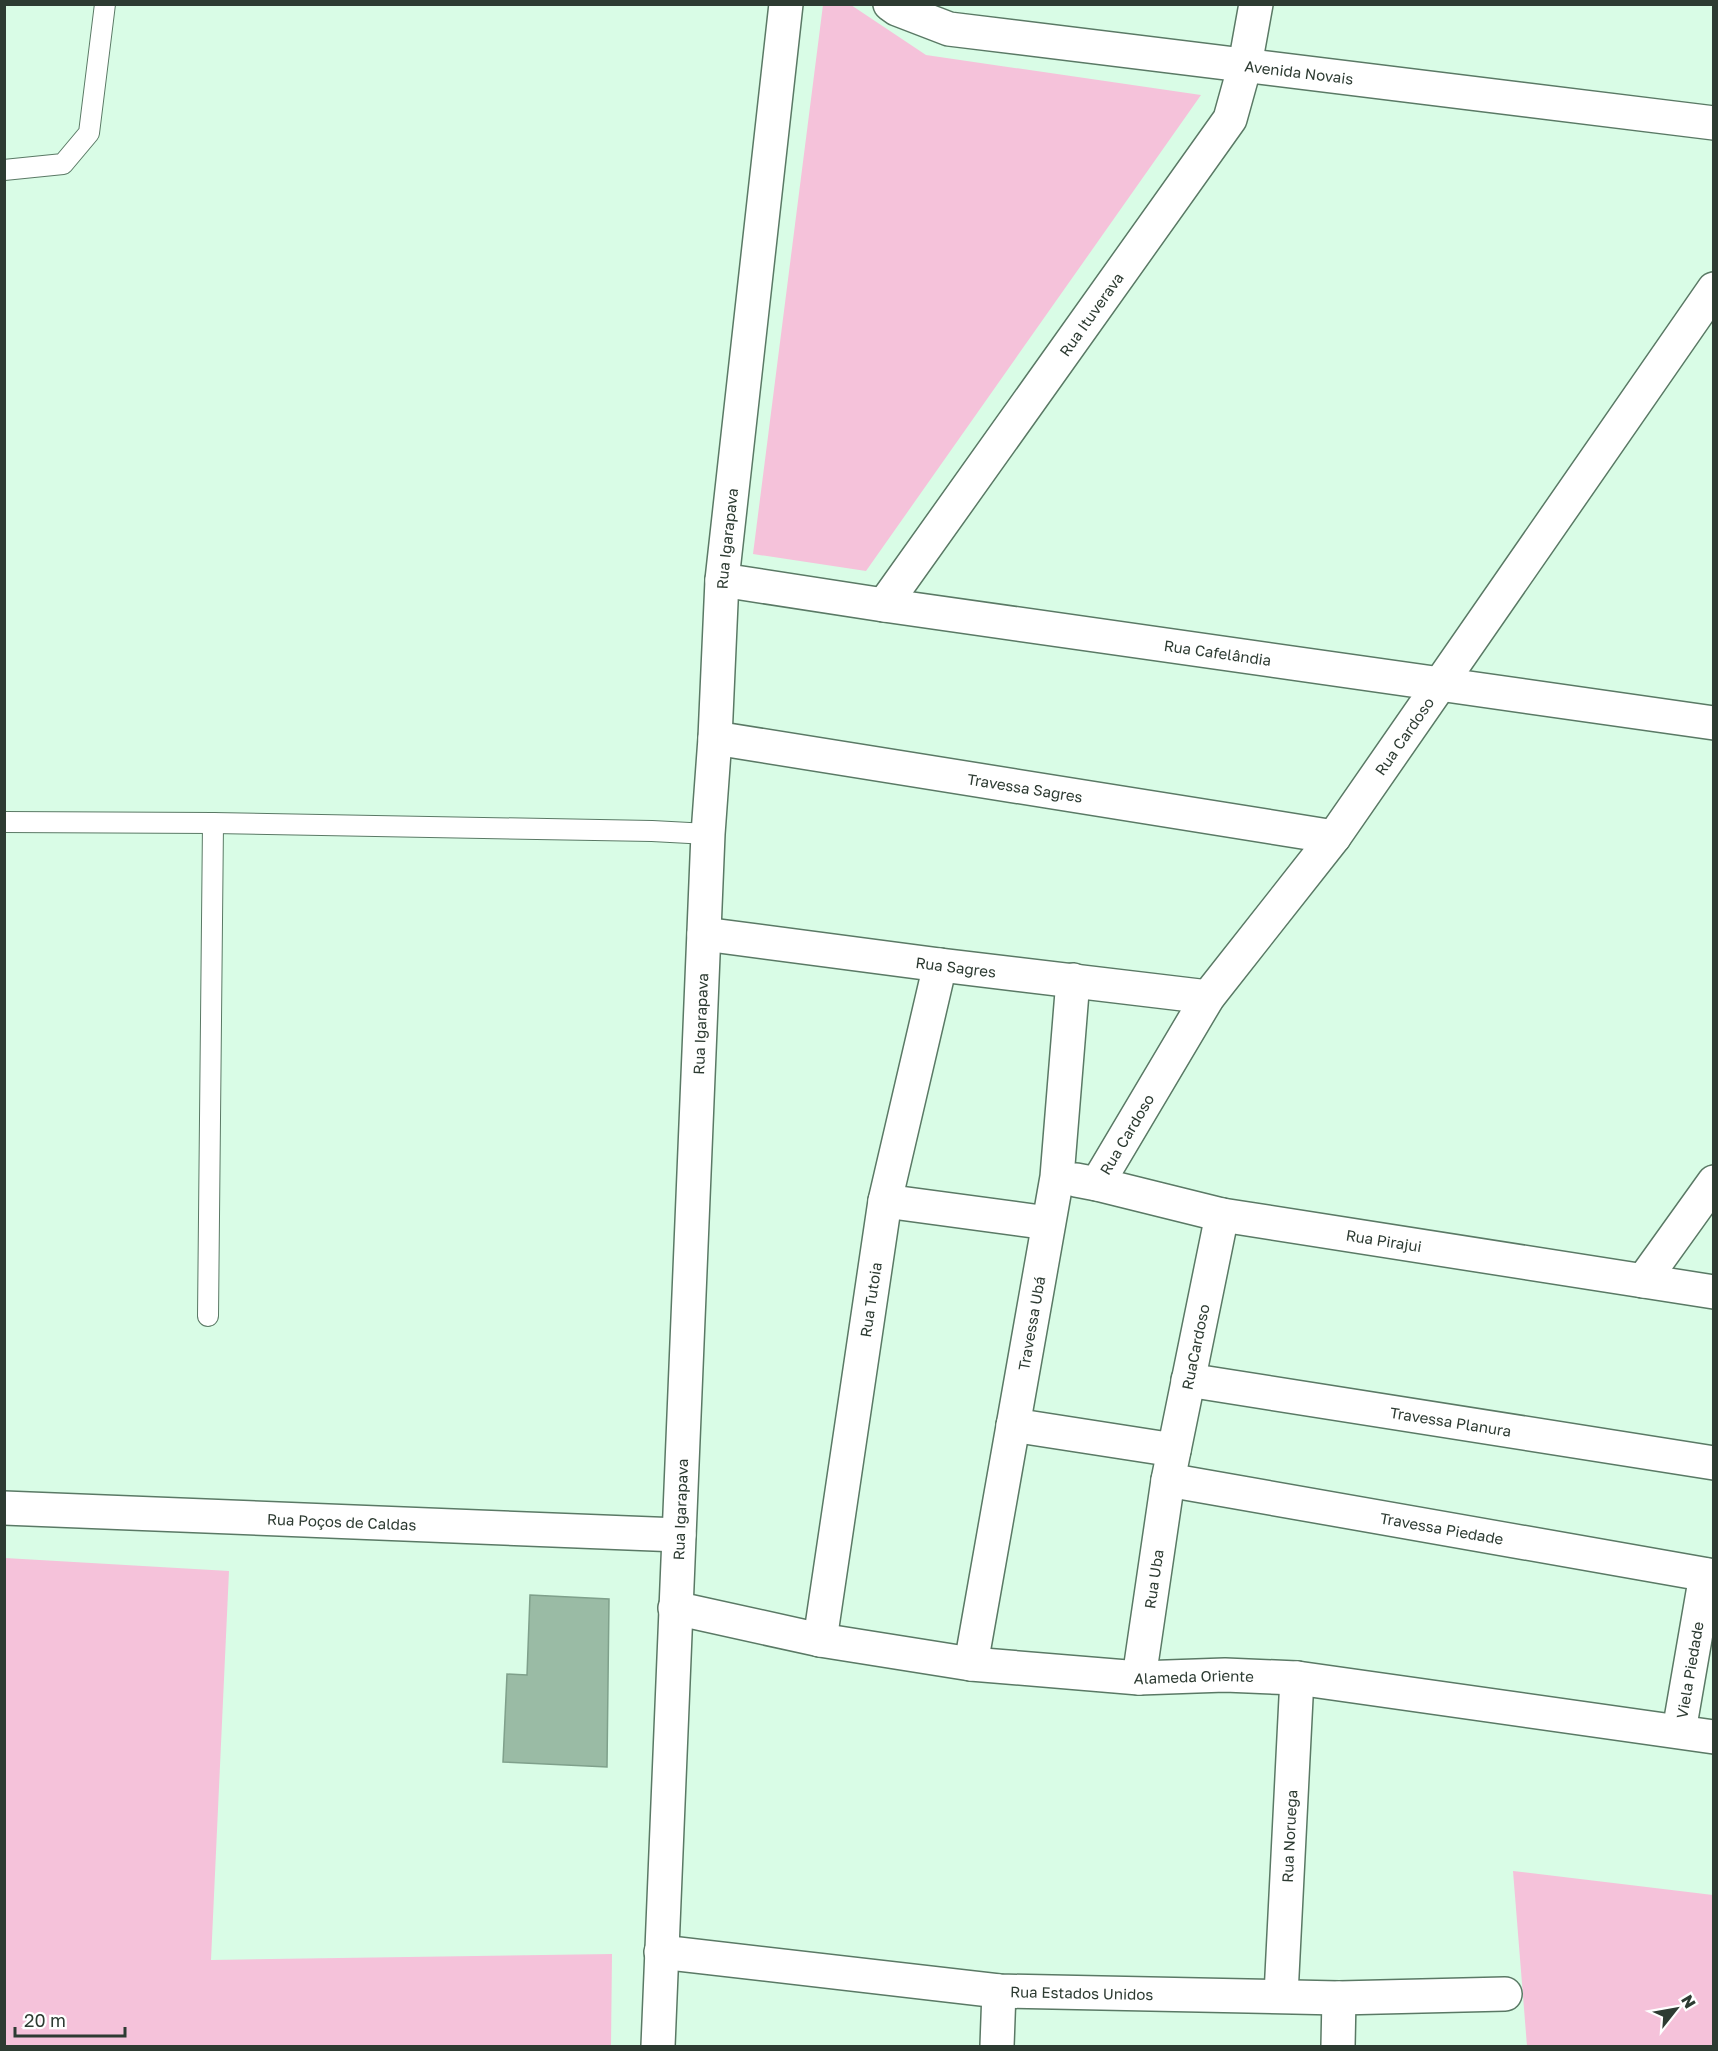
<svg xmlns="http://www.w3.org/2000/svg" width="1718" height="2051" font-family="'Golos Text',sans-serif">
<rect width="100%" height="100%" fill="#d9fce6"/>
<g fill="#f5c2da">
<path d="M823,5H851L926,55L1201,95L866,571L753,554Z"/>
<path d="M5,1558L229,1571L211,1960L612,1954L611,2046H5Z"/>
<path d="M1513,1871L1713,1895V2046H1527Z"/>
</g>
<path fill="#9abba5" stroke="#7fa08b" stroke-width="1.5" d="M530,1595L609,1599L607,1767L503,1762L507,1674L527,1675Z"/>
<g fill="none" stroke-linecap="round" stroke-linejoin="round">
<g stroke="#5a7965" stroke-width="22">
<g id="service">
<path d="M4,170L63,164L89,133L105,4"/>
<path d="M4,822L213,823L652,831L708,834"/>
<path d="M208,1316L213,823"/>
</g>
</g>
<g stroke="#5a7965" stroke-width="36">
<g id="minor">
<path id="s1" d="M722,580L884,605L1714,723"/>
<path id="s2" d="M884,605L1230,119L1245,65L1256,4"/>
<path id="s3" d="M715,738L1334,837"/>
<path id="s4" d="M704,934L940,965L1208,997"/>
<path id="s5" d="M1076,1180L1097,1184L1222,1215L1714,1292"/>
<path id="s6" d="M1097,1184L1208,997L1334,837L1714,289"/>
<path d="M885,1201L1048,1223"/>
<path d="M1643,1281L1714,1182"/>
<path id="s7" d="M1188,1380L1714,1463"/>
<path d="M1013,1425L1174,1450"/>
<path id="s8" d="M1168,1480L1714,1576"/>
<path id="s9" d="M4,1508L679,1535"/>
<path id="s10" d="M820,1640L885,1201L940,965"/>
<path id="s11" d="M971,1664L1057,1177L1073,980"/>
<path id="s12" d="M1139,1678L1168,1480L1222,1215"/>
<path id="s13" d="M1679,1731L1706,1575"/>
<path id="s14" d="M661,1952L999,1991L1339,1998L1505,1994"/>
<path id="s15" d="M1281,1995L1297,1678"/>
<path d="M997,2046L999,1991"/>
<path d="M1338,2046L1339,1998"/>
</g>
</g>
<g stroke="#5a7965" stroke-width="36">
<g id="tertiary">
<path id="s16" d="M890,4L897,9L949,29L1714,123"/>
<path id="s17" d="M675,1608L820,1640L971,1664L1139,1678L1225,1675L1297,1678L1714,1737"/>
<path id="s18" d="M658,2046L708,834L715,738L722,580L786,4"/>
</g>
</g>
<use href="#service" stroke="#fff" stroke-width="20"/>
<use href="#minor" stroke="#fff" stroke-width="33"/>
<use href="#tertiary" stroke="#fff" stroke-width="33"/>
</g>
<g text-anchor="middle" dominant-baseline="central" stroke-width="5" stroke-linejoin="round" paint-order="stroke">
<g font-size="15" fill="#2d3b32" stroke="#fff">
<text stroke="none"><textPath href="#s16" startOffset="417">Avenida Novais</textPath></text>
<text stroke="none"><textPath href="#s2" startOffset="357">Rua Ituverava</textPath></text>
<text stroke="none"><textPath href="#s18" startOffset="1509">Rua Igarapava</textPath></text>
<text stroke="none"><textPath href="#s1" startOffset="501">Rua Cafelândia</textPath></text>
<text stroke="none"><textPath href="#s6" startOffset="544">Rua Cardoso</textPath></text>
<text stroke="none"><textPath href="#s3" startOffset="314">Travessa Sagres</textPath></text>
<text stroke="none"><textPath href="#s4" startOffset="254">Rua Sagres</textPath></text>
<text stroke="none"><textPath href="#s18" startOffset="1023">Rua Igarapava</textPath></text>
<text stroke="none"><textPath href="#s6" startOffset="58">Rua Cardoso</textPath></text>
<text stroke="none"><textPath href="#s5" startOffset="314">Rua Pirajui</textPath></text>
<text stroke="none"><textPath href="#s10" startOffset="344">Rua Tutoia</textPath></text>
<text stroke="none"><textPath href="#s11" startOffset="346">Travessa Ubá</textPath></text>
<text stroke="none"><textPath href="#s12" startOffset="336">RuaCardoso</textPath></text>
<text stroke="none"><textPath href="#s7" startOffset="266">Travessa Planura</textPath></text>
<text stroke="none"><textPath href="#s18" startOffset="537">Rua Igarapava</textPath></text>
<text stroke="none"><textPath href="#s9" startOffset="338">Rua Poços de Caldas</textPath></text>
<text stroke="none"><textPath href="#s8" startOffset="278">Travessa Piedade</textPath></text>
<text stroke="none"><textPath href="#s12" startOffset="100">Rua Uba</textPath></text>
<text stroke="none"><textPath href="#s13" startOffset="62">Viela Piedade</textPath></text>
<text stroke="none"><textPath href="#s17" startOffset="525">Alameda Oriente</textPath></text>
<text stroke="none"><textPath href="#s15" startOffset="159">Rua Noruega</textPath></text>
<text stroke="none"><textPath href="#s14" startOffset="423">Rua Estados Unidos</textPath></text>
</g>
</g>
<rect width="1718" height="2051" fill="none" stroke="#2d3b32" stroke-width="12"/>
<g transform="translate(1676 2009) rotate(59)" stroke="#ffffff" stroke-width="4.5" paint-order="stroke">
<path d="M0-4.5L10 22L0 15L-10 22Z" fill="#2d3b32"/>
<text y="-9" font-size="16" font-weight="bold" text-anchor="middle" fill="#2d3b32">N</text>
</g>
<path d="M15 2027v9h110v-9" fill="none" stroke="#2d3b32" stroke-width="3"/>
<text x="24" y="2027" font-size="18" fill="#2d3b32" stroke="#ffffff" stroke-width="4.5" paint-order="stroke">20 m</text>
</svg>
